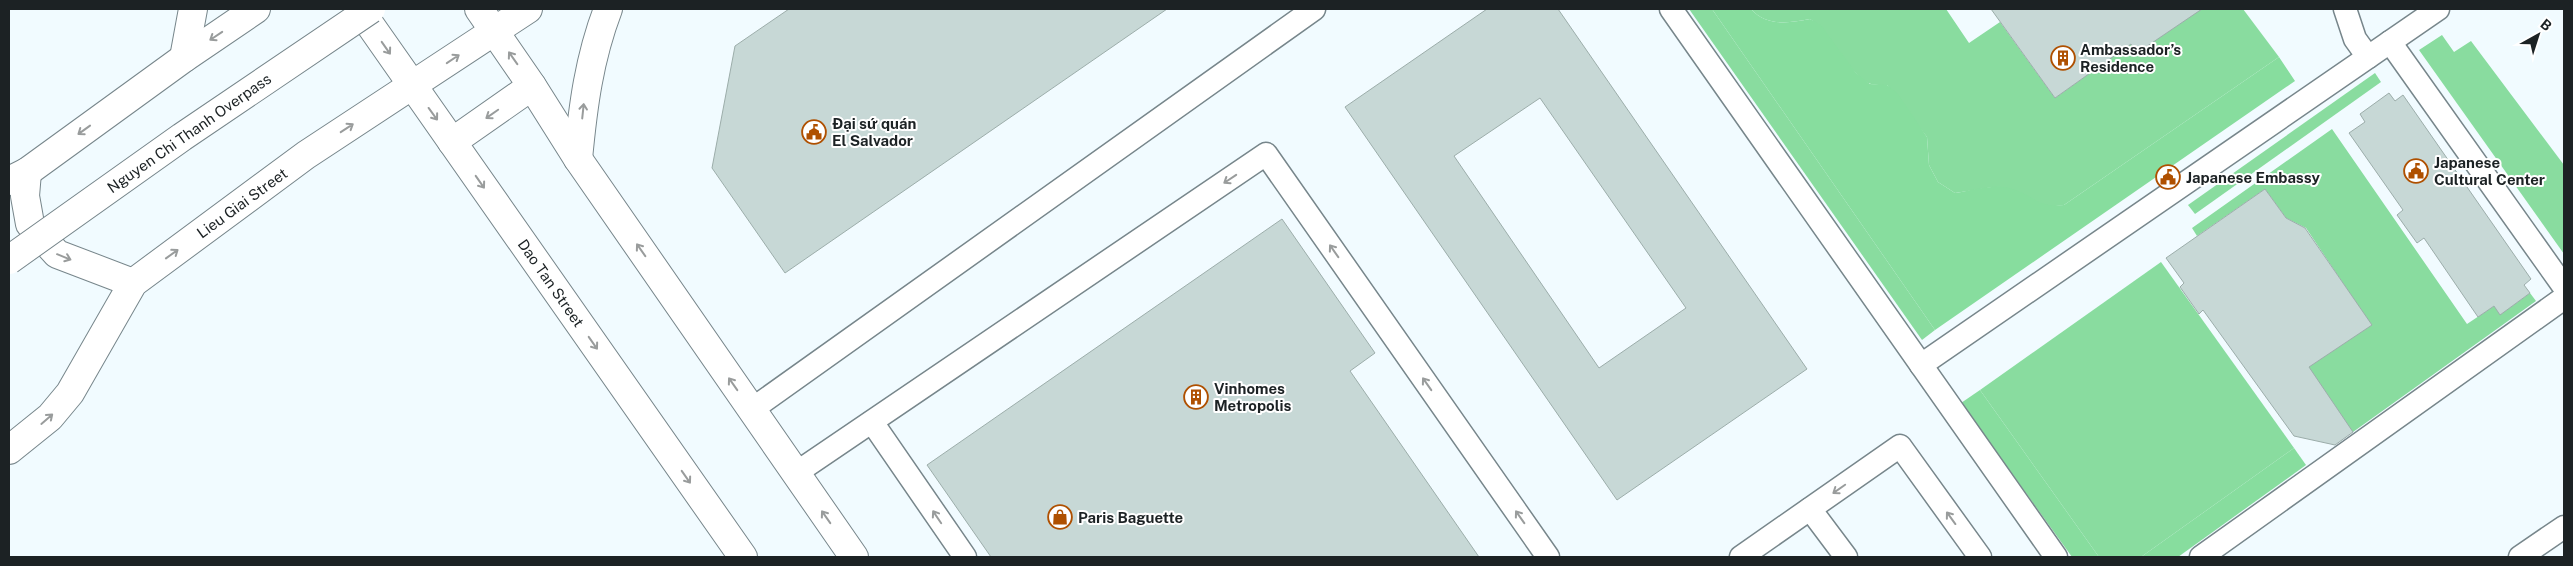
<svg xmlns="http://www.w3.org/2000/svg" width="2573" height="566" font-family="'Public Sans',sans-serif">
<rect width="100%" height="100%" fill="#f1fbff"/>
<g fill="#89dc9f">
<path d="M1689,9H1712L1935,330L1922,340Z"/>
<path d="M1751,9H1946L1969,43L2000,22L2055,98L2104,63L2123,33L2137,53L2176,26L2168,13L2175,9H2243L2279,57L2064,205L2048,207L2009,189L1993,187L1955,193L1938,182L1929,165L1927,137L1887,85C1882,85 1875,85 1871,84C1851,78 1831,32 1810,19C1789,23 1767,27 1751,9Z"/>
<path d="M2442,35L2454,52L2471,41L2564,165V254L2419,50Z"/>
<path d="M2375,73L2381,82L2195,214L2188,205Z"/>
<path d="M2332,129L2467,324L2494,306L2501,314L2530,293L2536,301L2353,432L2292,378L2371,325L2306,228L2286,218L2265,189L2197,236L2192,228Z"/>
<path d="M2161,262L2294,448L2141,557H2099L1980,390Z"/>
</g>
<g fill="#87dd9e">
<path d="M1712,9H1751C1767,27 1789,23 1810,19L1821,25L1856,73L1870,84L1887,85L1898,94L1927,137L1929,165L1938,182L1955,193C1972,190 1992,184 2009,188C2033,194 2036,208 2064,205L2279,57L2295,81L1935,330Z"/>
<path d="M1980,390L2099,557H2072L1961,403Z"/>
<path d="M2294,448L2306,465L2178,557H2141Z"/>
</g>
<g fill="#c7d8d6" stroke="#9cadaa" fill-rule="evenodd">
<path d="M789,9H1167L785,273L712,168L735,46Z"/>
<path d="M1487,9H1558L1807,369L1617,500L1345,107ZM1540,98L1686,308L1599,368L1454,156Z"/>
<path d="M1991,9H2202L2137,53L2131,44L2055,98Z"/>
<path d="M2389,93L2395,101L2403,95L2531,279L2524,285L2530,293L2500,315L2494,306L2478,317L2424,238L2417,243L2397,215L2403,210L2349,133L2365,122L2360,114Z"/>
<path d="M2265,189L2286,218L2305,228L2372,325L2309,367L2353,432L2335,445L2294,436L2203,310L2199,314L2180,287L2184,283L2166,258Z"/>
<path d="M1282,219L1375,353L1350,371L1479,557H991L927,465Z"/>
</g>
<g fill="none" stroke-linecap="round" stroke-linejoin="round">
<g stroke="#77868b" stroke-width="25">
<g id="lane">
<path d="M1671,9L2056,557"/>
<path d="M2345,9L2355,39L2368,57"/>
<path d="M2390,42L2564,287"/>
<path d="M1921,365L2438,9"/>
<path d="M751,410L1314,9"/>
<path d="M872,422L965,557"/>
<path d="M796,473L1266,154L1548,557"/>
<path d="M1810,509L1846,557"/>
<path d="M1741,557L1900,446L1980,557"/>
<path d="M2201,557L2564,298"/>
<path d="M2520,557L2564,527"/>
</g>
</g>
<g stroke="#77868b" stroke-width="30">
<g id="primary">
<path d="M359,9L743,557"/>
<path d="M479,9L532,86L578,159L854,557"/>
<path d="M184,58L193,9"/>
<path d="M452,142L532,86"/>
<path d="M578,159C583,106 589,59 608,9"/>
<path d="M27,172L25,196L30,224L57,254L133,283"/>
<path d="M9,181L27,172L184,58L256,9"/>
<path d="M9,450L50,417L70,393L133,283L306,155L528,9"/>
</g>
</g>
<use href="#lane" stroke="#fff" stroke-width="22"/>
<use href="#primary" stroke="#fff" stroke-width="28"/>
<g stroke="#77868b" stroke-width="30" stroke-linecap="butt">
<path id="primary-bridge" d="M9,260L182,137L371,9"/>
</g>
<use href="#primary-bridge" stroke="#fff" stroke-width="28"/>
</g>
<defs><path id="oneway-shaft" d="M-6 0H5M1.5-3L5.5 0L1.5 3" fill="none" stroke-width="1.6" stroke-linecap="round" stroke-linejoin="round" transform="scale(1.25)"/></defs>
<g stroke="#999c9c">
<use href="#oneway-shaft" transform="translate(216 36) rotate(146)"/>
<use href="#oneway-shaft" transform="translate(386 48) rotate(55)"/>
<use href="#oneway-shaft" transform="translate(513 58) rotate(-125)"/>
<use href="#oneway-shaft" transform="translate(453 59) rotate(-34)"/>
<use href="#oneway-shaft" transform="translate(583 111) rotate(-84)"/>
<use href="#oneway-shaft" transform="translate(433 114) rotate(54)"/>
<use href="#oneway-shaft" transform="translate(492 114) rotate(145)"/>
<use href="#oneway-shaft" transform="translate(347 128) rotate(-33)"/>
<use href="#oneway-shaft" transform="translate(84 130) rotate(144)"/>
<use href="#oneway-shaft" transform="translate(1230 179) rotate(146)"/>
<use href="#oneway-shaft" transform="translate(480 182) rotate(55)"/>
<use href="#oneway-shaft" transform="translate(641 250) rotate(-125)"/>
<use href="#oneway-shaft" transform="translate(1334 251) rotate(-125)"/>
<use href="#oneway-shaft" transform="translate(172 254) rotate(-36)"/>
<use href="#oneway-shaft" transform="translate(64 257) rotate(22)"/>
<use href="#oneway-shaft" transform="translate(593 343) rotate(55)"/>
<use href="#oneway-shaft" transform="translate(733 384) rotate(-125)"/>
<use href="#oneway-shaft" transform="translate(1427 384) rotate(-125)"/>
<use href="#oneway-shaft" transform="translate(47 419) rotate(-41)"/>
<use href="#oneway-shaft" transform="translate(686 477) rotate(55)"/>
<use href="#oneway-shaft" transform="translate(1839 489) rotate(145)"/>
<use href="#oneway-shaft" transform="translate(826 517) rotate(-125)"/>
<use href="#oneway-shaft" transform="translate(937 517) rotate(-124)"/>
<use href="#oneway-shaft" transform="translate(1520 517) rotate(-125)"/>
<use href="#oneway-shaft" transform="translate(1951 518) rotate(-126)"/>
</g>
<defs>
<g id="building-ring" transform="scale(1.25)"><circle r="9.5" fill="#fff" stroke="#af5000" stroke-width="1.5"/><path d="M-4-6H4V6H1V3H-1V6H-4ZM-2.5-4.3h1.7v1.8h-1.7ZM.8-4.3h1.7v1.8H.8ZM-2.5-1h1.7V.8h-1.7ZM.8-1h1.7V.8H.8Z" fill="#af5000"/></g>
<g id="civic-ring" transform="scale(1.25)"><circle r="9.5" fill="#fff" stroke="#af5000" stroke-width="1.5"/><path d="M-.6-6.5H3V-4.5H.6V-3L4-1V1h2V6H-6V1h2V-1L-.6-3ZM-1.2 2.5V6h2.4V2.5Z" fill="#af5000"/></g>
<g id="shop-ring" transform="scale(1.25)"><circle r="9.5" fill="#fff" stroke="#af5000" stroke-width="1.5"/><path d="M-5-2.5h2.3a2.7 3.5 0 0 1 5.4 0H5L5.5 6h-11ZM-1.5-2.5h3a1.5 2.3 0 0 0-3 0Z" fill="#af5000"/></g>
</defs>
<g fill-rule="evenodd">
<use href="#building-ring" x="2063" y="58"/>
<use href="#civic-ring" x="814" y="132"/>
<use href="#civic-ring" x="2416" y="171"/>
<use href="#civic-ring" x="2168" y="177"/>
<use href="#building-ring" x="1196" y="397"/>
<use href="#shop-ring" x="1060" y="517"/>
</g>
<g text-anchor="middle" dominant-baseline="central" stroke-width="4" stroke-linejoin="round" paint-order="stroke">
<g font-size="15" font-weight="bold" fill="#1c2224" stroke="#fff" text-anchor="start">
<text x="2080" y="49">Ambassador’s<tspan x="2080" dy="17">Residence</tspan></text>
<text x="832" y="123">Đại sứ quán<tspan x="832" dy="17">El Salvador</tspan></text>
<text x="2434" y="162">Japanese<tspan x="2434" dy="17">Cultural Center</tspan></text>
<text x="2186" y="177">Japanese Embassy</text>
<text x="1214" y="388">Vinhomes<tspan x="1214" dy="17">Metropolis</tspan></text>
<text x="1078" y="517">Paris Baguette</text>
</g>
<g font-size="15" fill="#1c2224" stroke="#fff">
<text transform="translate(189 133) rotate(-35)">Nguyen Chi Thanh Overpass</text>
<text transform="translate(242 203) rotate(-36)">Lieu Giai Street</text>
<text transform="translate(551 283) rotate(55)">Dao Tan Street</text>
</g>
</g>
<rect width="2573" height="566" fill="none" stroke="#1c2224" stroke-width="20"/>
<g transform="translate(2538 35) rotate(39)" stroke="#ffffff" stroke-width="4" paint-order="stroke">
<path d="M0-4L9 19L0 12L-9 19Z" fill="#1c2224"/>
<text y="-8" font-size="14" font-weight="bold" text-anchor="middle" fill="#1c2224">B</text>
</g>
</svg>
